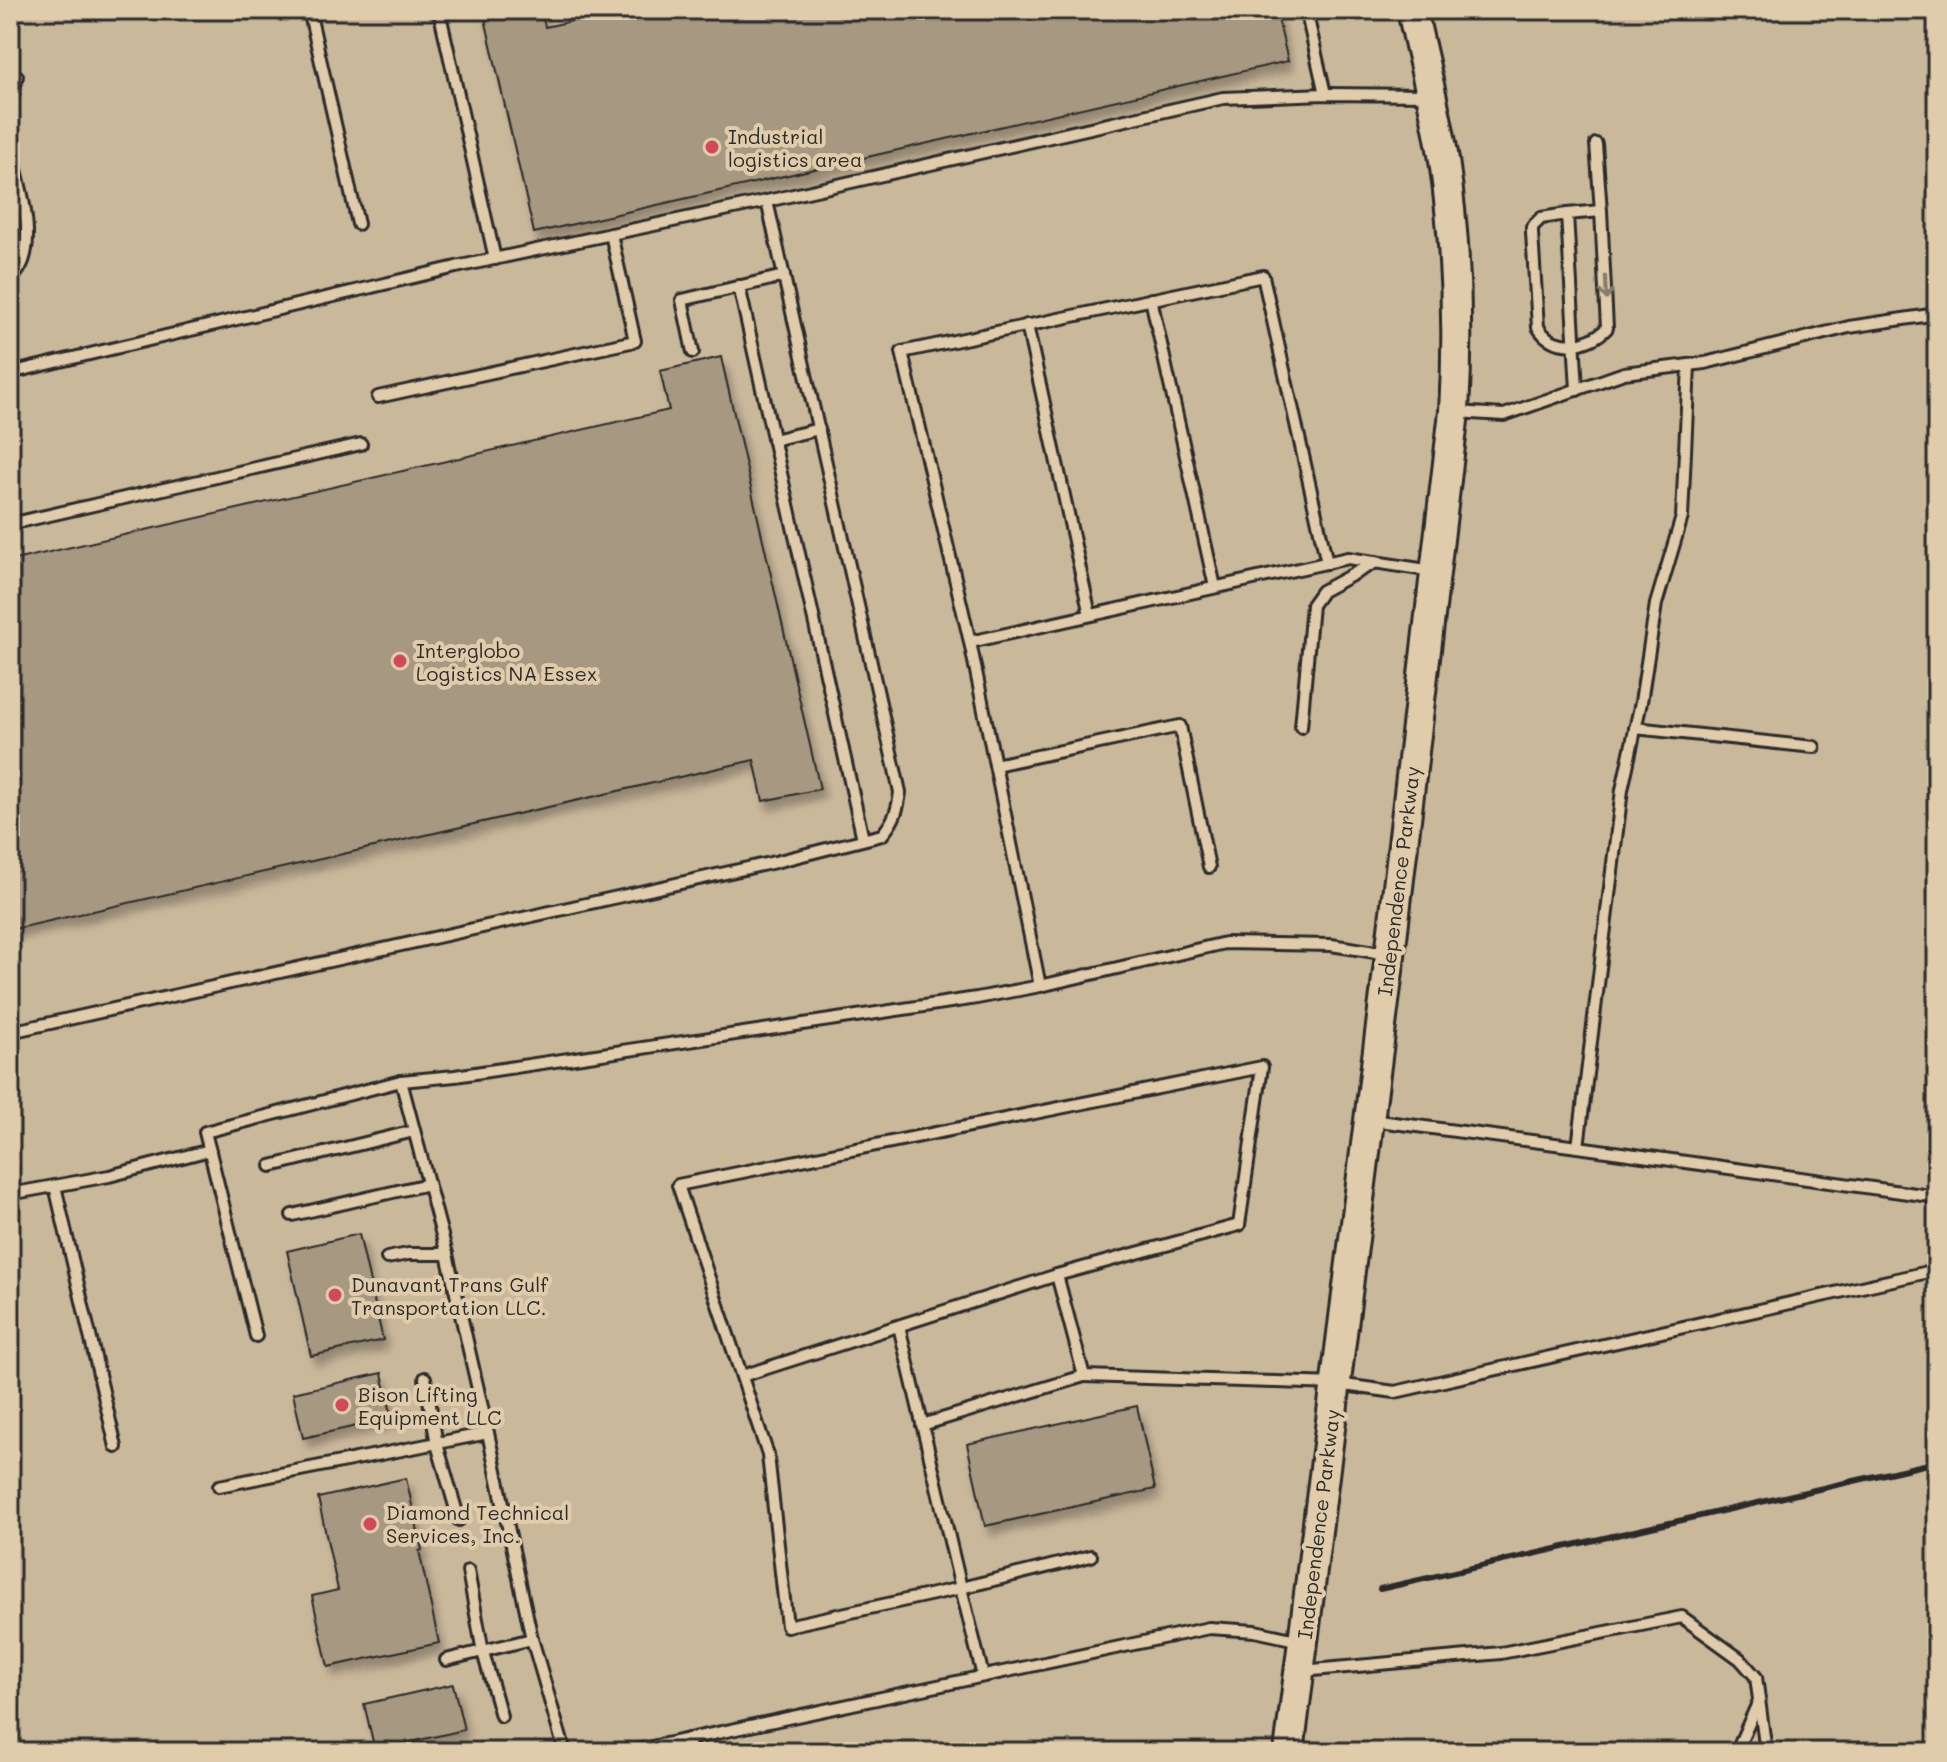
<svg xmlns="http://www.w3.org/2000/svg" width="1947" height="1762" font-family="Mali,sans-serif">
<defs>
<filter id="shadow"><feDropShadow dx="5" dy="9" stdDeviation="4" flood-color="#0004"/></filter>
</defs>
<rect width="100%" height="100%" fill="#d9c6a6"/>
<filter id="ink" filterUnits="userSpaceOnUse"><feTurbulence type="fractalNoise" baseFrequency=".0125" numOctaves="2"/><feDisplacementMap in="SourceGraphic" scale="16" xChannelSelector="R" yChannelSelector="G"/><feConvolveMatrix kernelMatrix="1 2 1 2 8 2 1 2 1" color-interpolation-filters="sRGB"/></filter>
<g filter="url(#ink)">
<rect fill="#cab89b" x="10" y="10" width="1927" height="1742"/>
<g fill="#a69881" stroke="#2b2b2b" stroke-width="2" filter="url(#shadow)">
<path d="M483,10H541L545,27L621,10H1276L1288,61L534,233Z"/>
<path d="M721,357L820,789L763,801L754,760L10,930V561L669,410L660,371Z"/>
<path d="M359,1234L383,1340L311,1356L287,1251Z"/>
<path d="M382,1373L392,1418L303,1438L293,1393Z"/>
<path d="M1137,1406L1155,1489L985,1526L967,1444Z"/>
<path d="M406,1478L422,1550L419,1551L439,1643L328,1667L312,1596L338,1590L318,1498Z"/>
<path d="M453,1684L464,1730L375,1750L364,1704Z"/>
</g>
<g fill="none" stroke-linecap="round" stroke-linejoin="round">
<g stroke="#2b2b2b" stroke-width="16">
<g id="lane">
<path d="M309,10L358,224"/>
<path d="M439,10L495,259"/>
<path d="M1306,10L1325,94"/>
<path d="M10,109L17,76"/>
<path d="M10,147C18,180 44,254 10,279"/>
<path d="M1567,214L1541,218L1532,227V233L1538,327C1553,353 1589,347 1607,328L1601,211"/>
<path d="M739,286L863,839"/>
<path d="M1151,299L1215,587"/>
<path d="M1027,325L1090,615"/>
<path d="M693,352L682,300L784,276"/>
<path d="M10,373L456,267L767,201L1223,98L1325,94L1429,95"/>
<path d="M1577,390L1567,214L1601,211L1596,144"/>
<path d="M378,397L635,341L611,234"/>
<path d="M1456,412L1504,415L1624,373L1705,363L1849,327L1937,314"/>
<path d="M773,440L819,429"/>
<path d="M10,524L361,444"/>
<path d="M970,642L1348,558L1433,571"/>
<path d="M1301,727L1312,605L1322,591L1376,562"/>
<path d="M1635,728L1814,747"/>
<path d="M995,765L1180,726L1209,867"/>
<path d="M1040,986L970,642L902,352L1263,276L1327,563"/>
<path d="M10,1032L775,862L882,835C894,821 898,810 900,792L767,201"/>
<path d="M401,1081L447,1254"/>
<path d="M1371,1120L1578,1147L1622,790L1641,702L1656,604L1682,517L1689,365"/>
<path d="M1578,1147L1937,1197"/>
<path d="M271,1166L414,1131"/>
<path d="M55,1186L116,1447"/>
<path d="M10,1194L109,1176L210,1150"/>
<path d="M292,1215L428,1184"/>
<path d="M387,1258L408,1254H447L488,1433"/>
<path d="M899,1326L961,1588L1091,1556"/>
<path d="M256,1336L205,1132L401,1081L455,1076L977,998L1040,986L1225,943L1331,945L1388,954"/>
<path d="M742,1376L1057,1275"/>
<path d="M425,1378L437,1444L459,1520"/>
<path d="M922,1425L1084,1376"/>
<path d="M219,1486L488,1433L532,1639"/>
<path d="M468,1571L483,1652L501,1716"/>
<path d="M446,1660L532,1639L565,1752"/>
<path d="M1302,1671L1501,1653L1682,1617L1740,1659L1756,1677L1766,1752"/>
<path d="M983,1676L961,1588L787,1626L768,1455L678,1185L1262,1067L1239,1225L1057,1275L1084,1376L1337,1384L1395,1392L1937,1270"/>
<path d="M688,1739L691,1752"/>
<path d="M628,1752L1209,1628L1255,1631L1301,1641"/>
<path d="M1736,1752L1758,1703"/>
</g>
</g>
<g stroke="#2b2b2b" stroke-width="34">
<path id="secondary" d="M1289,1752L1390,955L1454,412C1459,328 1456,244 1444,160C1436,110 1423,60 1412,10"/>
</g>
<use href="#lane" stroke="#e0ccab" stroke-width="10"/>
<use href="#secondary" stroke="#e0ccab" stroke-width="28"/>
<path stroke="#2b2b2b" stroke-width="6" d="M1380,1589L1937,1462"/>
</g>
<defs><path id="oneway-shaft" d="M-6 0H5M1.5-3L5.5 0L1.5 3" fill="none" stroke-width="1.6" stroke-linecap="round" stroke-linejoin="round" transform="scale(2)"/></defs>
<use stroke="#867c6b" href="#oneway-shaft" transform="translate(1606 288) rotate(87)"/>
</g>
<g fill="#d1495b" stroke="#e0ccab" stroke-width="3">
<circle cx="712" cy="147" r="8"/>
<circle cx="400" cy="661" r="8"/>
<circle cx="335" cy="1295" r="8"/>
<circle cx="342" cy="1405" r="8"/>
<circle cx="370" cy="1524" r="8"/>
</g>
<g text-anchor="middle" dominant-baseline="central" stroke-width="8" stroke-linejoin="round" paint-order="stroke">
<g font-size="20" fill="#2b2b2b" stroke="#e0ccab" text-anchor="start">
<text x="728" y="136">Industrial<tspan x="728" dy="23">logistics area</tspan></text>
<text x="416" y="650">Interglobo<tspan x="416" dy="23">Logistics NA Essex</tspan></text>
<text x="351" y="1284">Dunavant Trans Gulf<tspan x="351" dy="23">Transportation LLC.</tspan></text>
<text x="358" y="1394">Bison Lifting<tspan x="358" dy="23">Equipment LLC</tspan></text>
<text x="386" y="1512">Diamond Technical<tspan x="386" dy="23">Services, Inc.</tspan></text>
</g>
<g font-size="20" fill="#2b2b2b" stroke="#e0ccab">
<text transform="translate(1398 881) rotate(-83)">Independence Parkway</text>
<text transform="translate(1318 1524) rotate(-83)">Independence Parkway</text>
</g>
</g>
<rect width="1947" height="1762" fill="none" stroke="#e0ccab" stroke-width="40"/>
<rect x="20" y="20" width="1907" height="1722" fill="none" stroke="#2b2b2b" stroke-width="3" filter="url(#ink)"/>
</svg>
